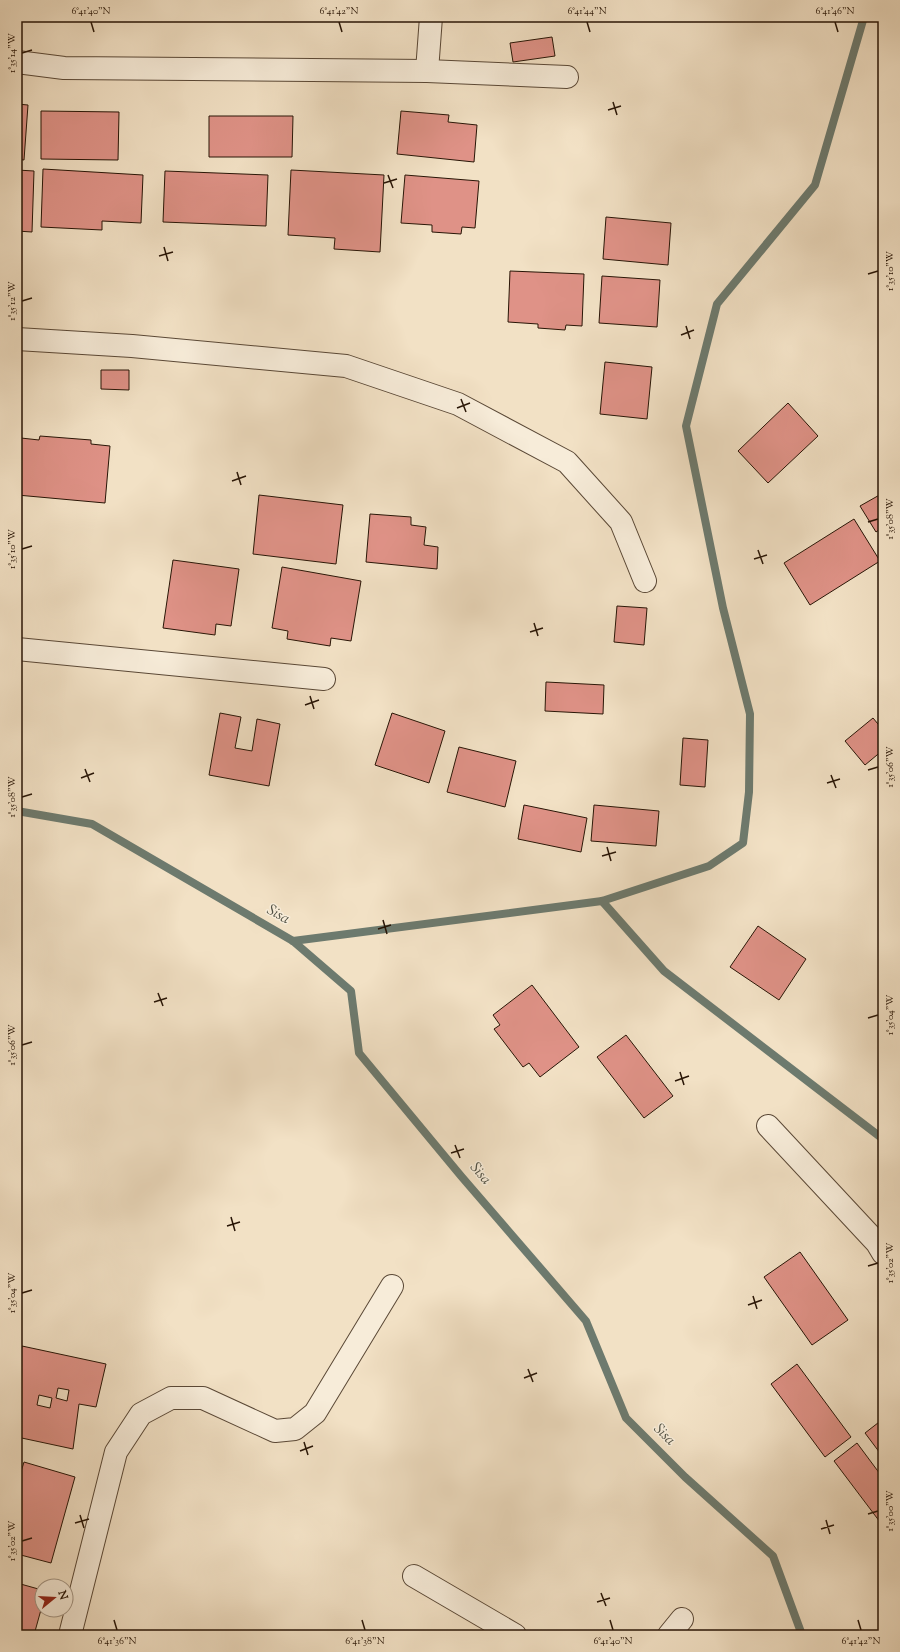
<svg xmlns="http://www.w3.org/2000/svg" width="900" height="1652" font-family="'Sorts Mill Goudy',serif">
<rect width="100%" height="100%" fill="#f2e1c5"/>
<filter id="stains"><feTurbulence type="fractalNoise" baseFrequency=".005" numOctaves="4"/><feColorMatrix values="0 0 0 0 .2 0 0 0 0 .09 0 0 0 0 .02 0 0 0 .5 -.17"/></filter>
<radialGradient id="worn" r=".72"><stop offset=".6" stop-color="#630" stop-opacity="0"/><stop offset="1" stop-color="#630" stop-opacity=".3"/></radialGradient>
<g fill="none" stroke-linecap="round" stroke-linejoin="round">
<g stroke="#6d7a6e" stroke-width="8">
<path d="M17,811L92,824L293,941L351,991L359,1053L461,1176L586,1321L626,1418L685,1477L773,1556L802,1635"/>
<path d="M602,901L664,971L883,1139"/>
<path d="M293,941L602,901L709,866L743,843L749,792L750,714L723,608L686,426L717,304L815,185L864,17"/>
</g>
</g>
<g fill="#df9287" stroke="#281506" fill-rule="evenodd">
<path d="M552,37L555,56L513,62L510,43Z"/>
<path d="M17,104L28,105L24,160L17,159Z"/>
<path d="M41,111L119,112L118,160L41,159Z"/>
<path d="M401,111L449,115L448,122L477,125L474,162L397,154Z"/>
<path d="M209,116H293L292,157H209Z"/>
<path d="M43,169L143,175L141,223L102,221V230L41,227Z"/>
<path d="M17,170L34,171L32,232L17,231Z"/>
<path d="M291,170L384,175L380,252L334,249L335,238L288,235Z"/>
<path d="M165,171L268,175L266,226L163,222Z"/>
<path d="M405,175L479,181L475,228L462,227L461,234L432,232V225L401,223Z"/>
<path d="M606,217L671,223L668,265L603,259Z"/>
<path d="M510,271L584,274L582,326L566,325L565,330L538,328V324L508,322Z"/>
<path d="M602,276L660,280L657,327L599,323Z"/>
<path d="M605,362L652,367L647,419L600,414Z"/>
<path d="M101,370H129V390L101,389Z"/>
<path d="M788,403L818,436L768,483L738,451Z"/>
<path d="M40,436L91,440V444L110,446L105,503L17,495L21,438L39,440Z"/>
<path d="M883,493V527L876,532L860,506Z"/>
<path d="M259,495L343,505L336,564L253,554Z"/>
<path d="M370,514L411,517V525L426,527L424,545L438,547L437,569L366,562Z"/>
<path d="M854,519L880,561L810,605L784,563Z"/>
<path d="M173,560L239,569L231,626L216,624L215,635L163,628Z"/>
<path d="M282,567L361,581L351,641L331,638L330,646L287,639L288,631L272,628Z"/>
<path d="M617,606L647,608L644,645L614,642Z"/>
<path d="M546,682L604,685L603,714L545,711Z"/>
<path d="M220,713L241,717L235,748L252,751L257,719L280,724L269,786L209,775Z"/>
<path d="M392,713L445,731L429,783L375,765Z"/>
<path d="M873,718L883,730V750L865,765L845,741Z"/>
<path d="M683,738L708,740L705,787L680,785Z"/>
<path d="M459,747L516,761L505,807L447,792Z"/>
<path d="M524,805L587,818L581,852L518,839Z"/>
<path d="M594,805L659,811L656,846L591,841Z"/>
<path d="M758,926L806,959L779,1000L730,967Z"/>
<path d="M532,985L579,1047L540,1077L529,1063L523,1067L494,1029L500,1025L493,1015Z"/>
<path d="M626,1035L673,1096L644,1118L597,1057Z"/>
<path d="M800,1252L848,1320L812,1345L764,1277Z"/>
<path d="M22,1346L106,1364L96,1407L79,1404L73,1449L17,1437V1377ZM58,1388L69,1390L67,1401L56,1398ZM39,1395L52,1398L50,1408L37,1405Z"/>
<path d="M797,1364L851,1437L825,1457L771,1384Z"/>
<path d="M883,1419V1457L865,1433Z"/>
<path d="M857,1443L883,1478V1526L834,1461Z"/>
<path d="M24,1462L75,1477L51,1563L17,1554V1485Z"/>
<path d="M17,1583L42,1590V1606L34,1635H17Z"/>
</g>
<g fill="none" stroke-linecap="round" stroke-linejoin="round">
<g stroke="#5a4836" stroke-width="24">
<g id="minor">
<path d="M17,62L64,68L427,71L567,77"/>
<path d="M427,71L431,17"/>
<path d="M17,339L132,346L346,366L458,404L567,462L621,522L645,581"/>
<path d="M17,649L324,679"/>
<path d="M768,1126L877,1243L883,1253"/>
<path d="M414,1576L515,1635"/>
<path d="M70,1635L116,1452L141,1414L171,1398H203L275,1431L295,1429L315,1413L392,1286"/>
<path d="M669,1635L682,1619"/>
</g>
</g>
<use href="#minor" stroke="#f7ecd9" stroke-width="22"/>
</g>
<path fill="none" stroke="#281506" stroke-width="1.5" d="M91,22L94,32M339,22L342,32M587,22L590,32M835,22L838,32M22,53L32,50M613,102L617,115M608,110L621,106M388,175L393,188M384,183L397,179M164,247L168,261M159,256L173,252M868,274L878,271M22,301L32,298M686,326L690,339M681,335L694,330M461,399L466,412M457,408L470,403M237,472L241,485M232,481L246,476M868,522L878,519M22,549L32,546M758,550L763,564M754,559L767,555M534,623L538,636M530,632L543,628M310,696L314,709M305,705L319,700M85,769L90,782M868,770L878,767M831,775L836,788M81,778L94,773M827,783L840,779M22,797L32,794M607,847L611,861M602,856L616,852M383,920L387,934M378,929L391,925M158,993L163,1006M154,1002L167,998M868,1018L878,1015M22,1045L32,1042M680,1072L684,1085M675,1081L689,1076M455,1145L460,1158M451,1153L464,1149M231,1217L235,1231M227,1226L240,1222M868,1266L878,1263M22,1293L32,1290M753,1296L757,1309M748,1305L762,1300M528,1369L533,1382M524,1378L537,1373M304,1442L308,1455M300,1451L313,1446M868,1514L878,1511M80,1515L84,1528M826,1520L830,1534M75,1523L89,1519M821,1529L834,1525M22,1541L32,1538M601,1593L606,1606M597,1602L610,1598M114,1620L117,1630M362,1620L365,1630M610,1620L613,1630M858,1620L861,1630"/>
<g text-anchor="middle" dominant-baseline="central" stroke-width="3" stroke-linejoin="round" paint-order="stroke">
<g font-size="15" font-style="italic" fill="#505043" stroke="#f7ecd9">
<text transform="translate(278 915) rotate(30)">Sisa</text>
<text transform="translate(480 1174) rotate(50)">Sisa</text>
<text transform="translate(664 1435) rotate(45)">Sisa</text>
</g>
</g>
<rect width="900" height="1652" fill="none" stroke="#f2e1c5" stroke-width="44"/>
<g transform="translate(54 1598) rotate(72)"><circle r="19" fill="#f7ecd9" stroke="#a49685"/>
<path d="M0-3L7 15L0 10L-7 15Z" fill="#8f2418"/>
<text y="-6" font-size="11" font-weight="bold" text-anchor="middle" fill="#281506">N</text>
</g>
<rect x="22" y="22" width="856" height="1608" fill="none" stroke="#281506" stroke-width="1.5"/>
<g font-size="10" text-anchor="middle" fill="#281506">
<text x="91" y="14">6°41'40"N</text>
<text x="339" y="14">6°41'42"N</text>
<text x="587" y="14">6°41'44"N</text>
<text x="835" y="14">6°41'46"N</text>
<text transform="translate(11 53) rotate(-90)" y="4">1°35'14"W</text>
<text transform="translate(889 271) rotate(-90)" y="4">1°35'10"W</text>
<text transform="translate(11 301) rotate(-90)" y="4">1°35'12"W</text>
<text transform="translate(889 519) rotate(-90)" y="4">1°35'08"W</text>
<text transform="translate(11 549) rotate(-90)" y="4">1°35'10"W</text>
<text transform="translate(889 767) rotate(-90)" y="4">1°35'06"W</text>
<text transform="translate(11 797) rotate(-90)" y="4">1°35'08"W</text>
<text transform="translate(889 1015) rotate(-90)" y="4">1°35'04"W</text>
<text transform="translate(11 1045) rotate(-90)" y="4">1°35'06"W</text>
<text transform="translate(889 1263) rotate(-90)" y="4">1°35'02"W</text>
<text transform="translate(11 1293) rotate(-90)" y="4">1°35'04"W</text>
<text transform="translate(889 1511) rotate(-90)" y="4">1°35'00"W</text>
<text transform="translate(11 1541) rotate(-90)" y="4">1°35'02"W</text>
<text x="117" y="1644">6°41'36"N</text>
<text x="365" y="1644">6°41'38"N</text>
<text x="613" y="1644">6°41'40"N</text>
<text x="861" y="1644">6°41'42"N</text>
</g>
<rect width="100%" height="100%" filter="url(#stains)"/>
<rect width="100%" height="100%" fill="url(#worn)"/>
</svg>
